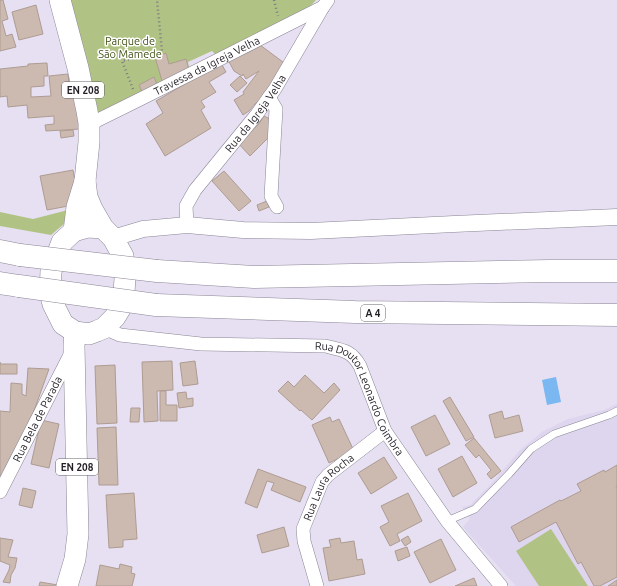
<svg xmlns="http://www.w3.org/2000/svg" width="617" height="586" font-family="Ubuntu,sans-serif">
<rect width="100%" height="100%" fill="#e6e0f2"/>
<path fill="#ded5ee" d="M617,404V580L608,586H516L463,527L470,519L462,507L470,505L491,484L520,450L542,432L568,419L604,410Z"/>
<g fill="#b1c384">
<path d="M69,0H316L305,12L219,54H215L212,51L188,62L189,69L97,115Z"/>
<path d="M68,210L65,223L51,235L0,226V212L33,219Z"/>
<path d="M551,529L588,586H539L516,551Z"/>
</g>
<path fill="#7bb7f0" d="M556,377L561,402L547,405L542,380Z"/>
<g fill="#ccbab0" stroke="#ae9c92">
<path d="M0,0H3L8,19L2,21L6,36L12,34L16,47L0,51Z"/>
<path d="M36,5L43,34L19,40L12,12Z"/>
<path d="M256,42L287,65L260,100L256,103L249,111L243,115L234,100L244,94L243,92L259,71L246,79L243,74L242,76L234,71L228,60Z"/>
<path d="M166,53L169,64L186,59L190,73L162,81L155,57Z"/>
<path d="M47,63L48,76H44V86L31,87V97L51,96L49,76L68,74L70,96H78L80,129L46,131L45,125L54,124V116L28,118L27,105L8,107L7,96L0,97V69L28,66V64Z"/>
<path d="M221,63L226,72L209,82L216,92L201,101L205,107L201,110L211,128L165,156L146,124L163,113L156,101Z"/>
<path d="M240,76L247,83L237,92L230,85Z"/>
<path d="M154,77L158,87L143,94L139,85Z"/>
<path d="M264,116L270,119L269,137L250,156L238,143L258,125Z"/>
<path d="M73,130L74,136L61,138L60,131Z"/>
<path d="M73,170L79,204L47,210L40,176Z"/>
<path d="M224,171L251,201L239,211L212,181Z"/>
<path d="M267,201L269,207L259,211L257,205Z"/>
<path d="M172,361L173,390L157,391L158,421L144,422L142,362Z"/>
<path d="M195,361L198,384L183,386L180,363Z"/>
<path d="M0,362V364H17V374H0Z"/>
<path d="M115,365L117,423L97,424L95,366Z"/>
<path d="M28,368L49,369L7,486L0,485V411L10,412L11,383L22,384V394L26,396Z"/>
<path d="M305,375L324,393L334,383L340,390L312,420L301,410L300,411L278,391L288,381L294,387Z"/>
<path d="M160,391H166V405H177V421H160Z"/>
<path d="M186,392L187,399L193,398V406L179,408L177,393Z"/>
<path d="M450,397L474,437L466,441L443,401Z"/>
<path d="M131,408H140L139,422H130Z"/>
<path d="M502,411L504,419L519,415L523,431L495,438L489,415Z"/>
<path d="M435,415L450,444L426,456L411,427Z"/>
<path d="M330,417L332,422L339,419L354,451L329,463L312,425Z"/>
<path d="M41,420L59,424L49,468L31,464Z"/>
<path d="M116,427L118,485H99L97,428Z"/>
<path d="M474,438L501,471L491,479L487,474L491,470L479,455L476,458L465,445Z"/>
<path d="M462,456L477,483L453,497L438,469Z"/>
<path d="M384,457L397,478L371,494L358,473Z"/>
<path d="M617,465V486L616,487L617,489V577L600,586H594L581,562L578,564L556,522L519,542L511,527L560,500L561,501L581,491L577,484L604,470L605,472Z"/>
<path d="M258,469L306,487L300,502L271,490L274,483L267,481L257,508L245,503Z"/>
<path d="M23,488L36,491L32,508L19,505Z"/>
<path d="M134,493L137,539L123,540V547L109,548L106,495Z"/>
<path d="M408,493L422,521L397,534L400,541L390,546L380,527L389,522L381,506Z"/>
<path d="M284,527L289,546L262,553L257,535Z"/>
<path d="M408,536L411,542L405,546L401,540Z"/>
<path d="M0,538L13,540L8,557L17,558L15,568L11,575L10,583L3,582L9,570L10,565L0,561Z"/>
<path d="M340,538L341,543L354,541L357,560L362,559L365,574L329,581L323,548L331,547L329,540Z"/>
<path d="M441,539L456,570L430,583L414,552Z"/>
<path d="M407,547L410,556L398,561L395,551Z"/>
<path d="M120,564L132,567L131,573L135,574L132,586H96L100,565L119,569Z"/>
<path d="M474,578L477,586H455Z"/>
<path d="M617,580V586H608Z"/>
<path d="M40,582L58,585V586H39Z"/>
</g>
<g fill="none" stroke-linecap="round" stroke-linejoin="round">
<g stroke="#8b8595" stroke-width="8">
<path id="service" d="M447,521L475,509L509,474L531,449L554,434L609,415L617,411"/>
</g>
<g stroke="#8b8595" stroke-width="14">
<g id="minor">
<path d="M269,97L276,109L271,196L277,207"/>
<path id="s1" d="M89,123L96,121C172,84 247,45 323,7"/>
<path id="s2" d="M187,225L186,206L195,190L257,114L275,89L323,7L328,0"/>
<path id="s3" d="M104,328L120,335L201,344L325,346C342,350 351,350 360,366L385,431L447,521L501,586"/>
<path id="s4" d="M0,492L72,351"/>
<path id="s5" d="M317,586L304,541L303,529L322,482L328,475L385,431"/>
</g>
</g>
<g stroke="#8b8595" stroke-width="17">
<path id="tertiary" d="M113,238L143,229L187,225L243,230L311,231L454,224L617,217"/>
</g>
<g stroke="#8b8595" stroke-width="22">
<g id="primary">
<path d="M60,0L78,68L87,111L89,123V142L85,181L77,207L74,231"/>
<path d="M85,181L87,197L92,209L103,228L113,238L123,256L125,279L123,304L115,317L104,328L97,331L89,334L75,332L63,324L53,304L50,292L51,271L62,242L74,231L88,227L103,228"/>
<path d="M67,586L75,559L78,534L74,346L75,332"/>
</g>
</g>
<g stroke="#8b8595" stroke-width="23">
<g id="motorway">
<path d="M0,251L20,255"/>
<path d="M157,271L254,277L550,271H617"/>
<path d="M0,283L19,286"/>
<path d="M156,305L355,312L617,315"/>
</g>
</g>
<g stroke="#7b7783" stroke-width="2.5" stroke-dasharray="1 3" stroke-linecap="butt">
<path d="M274,0L278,16"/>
<path d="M133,89L122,61L162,51L157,0"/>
</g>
<use href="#service" stroke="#fff" stroke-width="7"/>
<use href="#minor" stroke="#fff" stroke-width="13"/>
<use href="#tertiary" stroke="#fff" stroke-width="16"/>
<use href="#primary" stroke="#fff" stroke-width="21"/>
<use href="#motorway" stroke="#fff" stroke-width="22"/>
<g stroke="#8b8595" stroke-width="23" stroke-linecap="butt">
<g id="motorway-bridge">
<path d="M20,255L157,271"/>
<path d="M19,286L156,305"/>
</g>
</g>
<use href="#motorway-bridge" stroke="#fff" stroke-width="22"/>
</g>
<g text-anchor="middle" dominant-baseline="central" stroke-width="3" stroke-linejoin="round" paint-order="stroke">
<g fill="#fff" stroke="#636166" stroke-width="1">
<rect x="62" y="82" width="42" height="16" rx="3"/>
<rect x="361" y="305" width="24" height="16" rx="3"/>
<rect x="56" y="459" width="42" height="16" rx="3"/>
</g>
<g font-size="10" font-weight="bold" fill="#201d24">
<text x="83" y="90">EN 208</text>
<text x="373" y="313">A 4</text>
<text x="77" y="467">EN 208</text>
</g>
<g font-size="11" fill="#45531c" stroke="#fff">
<text x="130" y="41">Parque de<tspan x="130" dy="13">São Mamede</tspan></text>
</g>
<g font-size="11" fill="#201d24" stroke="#fff">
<text stroke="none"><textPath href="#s1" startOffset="131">Travessa da Igreja Velha</textPath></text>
<text stroke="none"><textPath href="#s2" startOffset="135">Rua da Igreja Velha</textPath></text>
<text stroke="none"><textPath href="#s3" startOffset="288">Rua Doutor Leonardo Coimbra</textPath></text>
<text stroke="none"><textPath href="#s4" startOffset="82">Rua Bela de Parada</textPath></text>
<text stroke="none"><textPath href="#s5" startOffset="109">Rua Laura Rocha</textPath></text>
</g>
</g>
</svg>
